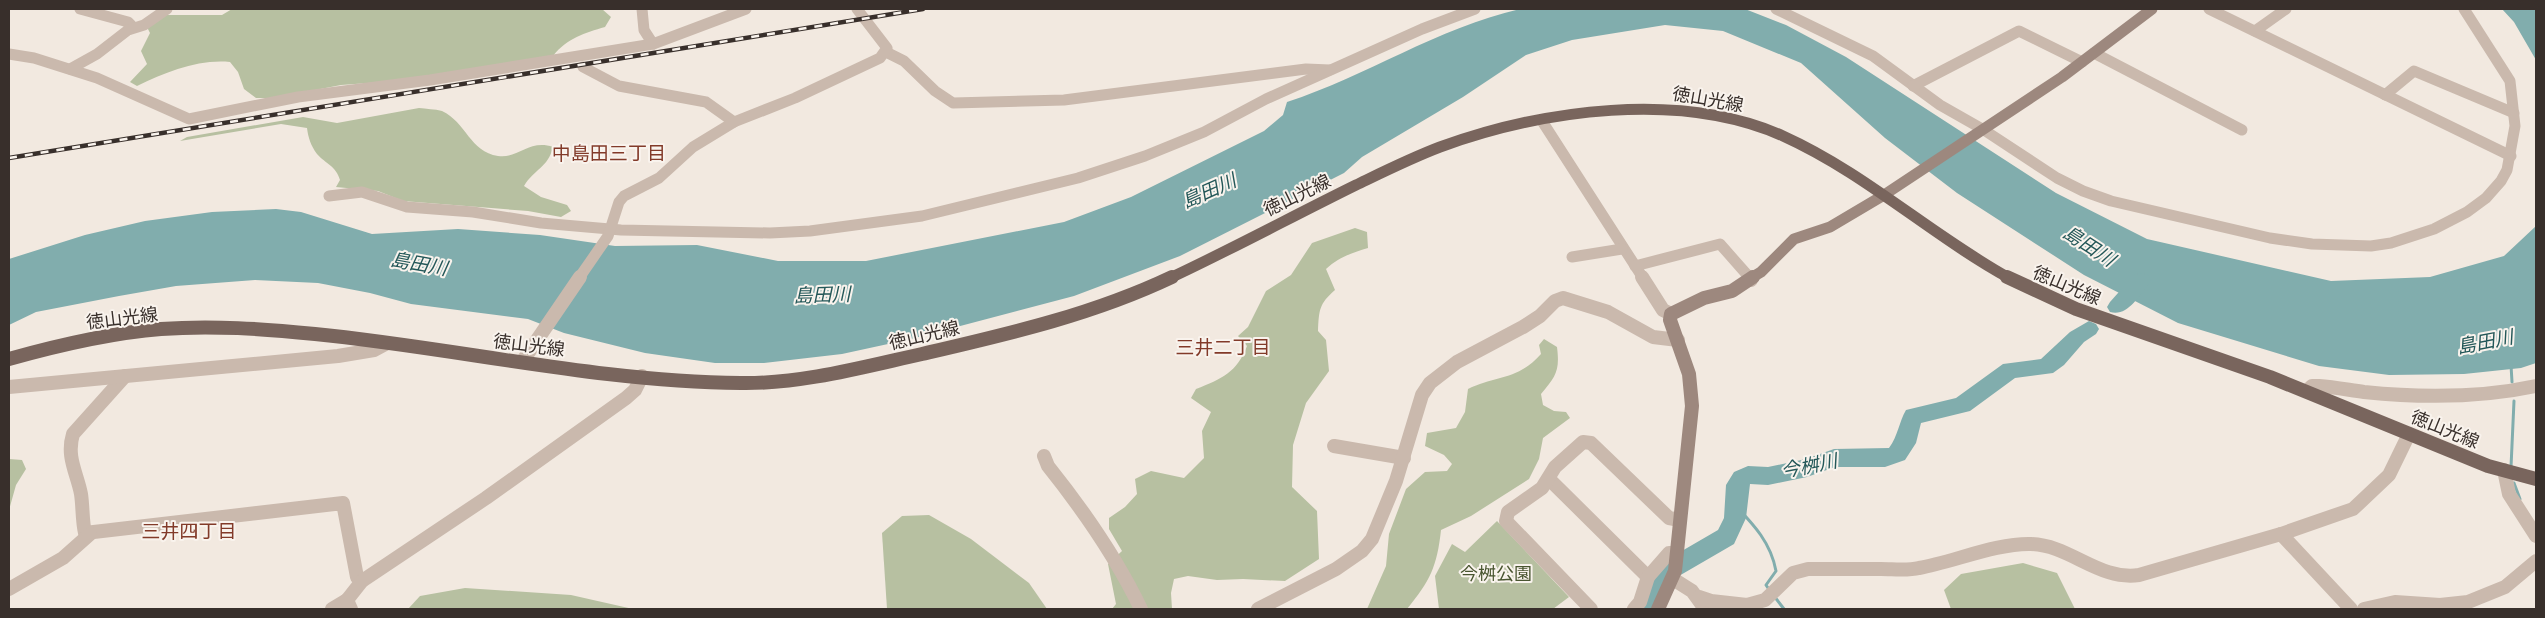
<svg xmlns="http://www.w3.org/2000/svg" width="2545" height="618" font-family="Roboto,'Noto Sans JP',sans-serif">
<rect width="100%" height="100%" fill="#f2e9e0"/>
<g fill="#b7c0a1">
<path d="M232,9H602L611,17L605,27C585,33 567,38 553,56L409,80L341,85L274,98H256L244,89L238,72L230,62C198,59 166,72 137,86L130,82L147,64L141,51L150,33L147,27L166,15H222Z"/>
<path d="M419,108C426,109 435,109 442,111C466,122 470,152 498,156C518,159 529,139 553,147C548,168 534,169 524,186L541,197L567,205L571,211L561,217L528,211L403,201L378,191L336,187L340,180C336,166 326,164 317,154C311,146 308,137 307,128L281,124L180,141L187,137L303,117L337,123Z"/>
<path d="M1355,228L1367,232L1368,248C1352,253 1339,257 1326,269L1335,290C1319,304 1319,310 1318,331L1326,340L1329,371L1306,403L1293,445L1292,487L1317,511L1319,559L1285,581L1243,579L1217,580L1188,576L1174,579L1171,593L1172,609H1112L1116,604L1108,564L1122,551L1109,529V518L1125,507L1137,494L1135,479L1151,471L1184,478L1204,458L1202,431L1211,412L1191,398L1196,389C1222,379 1237,372 1247,346L1238,336L1248,327L1266,291L1291,275L1312,243Z"/>
<path d="M1544,339L1557,347C1560,371 1556,376 1541,394L1543,405L1554,411L1566,412L1570,418L1543,438L1539,459L1529,479L1471,516L1441,530C1437,567 1430,581 1407,609H1367L1386,566L1389,534L1406,489L1425,472L1447,471L1452,464L1444,455L1425,446L1427,433L1456,428L1465,412L1468,389C1496,375 1517,381 1541,354L1539,345Z"/>
<path d="M9,459L22,460L26,469L16,485L9,510Z"/>
<path d="M929,515L971,539L1029,583L1047,609H887L882,533L902,516Z"/>
<path d="M1497,521L1569,597L1553,609H1439L1435,576L1452,544L1465,552Z"/>
<path d="M2023,563L2057,573L2075,609H1951L1944,590L1961,574Z"/>
<path d="M465,588L571,595L633,609H408L420,596Z"/>
</g>
<g fill="#81adad">
<path d="M1520,9H1745L1786,25L1846,57L2056,193L2147,239L2331,281L2430,277L2504,256L2536,226V363L2521,368L2464,374L2389,375L2319,366L2178,323L2084,275L1957,193L1885,138L1801,63L1723,31L1665,25L1572,40L1526,55L1463,97L1362,157L1344,173L1180,256L1074,296L911,339L842,354L764,363H715L645,353L564,333L528,319L411,304L370,293L318,283L255,280L176,286L119,296L36,312L9,325V259L85,235L145,221L212,212L276,209L301,212L372,234L458,229L540,235L615,246L697,245L778,261H866L1064,222L1131,197L1264,131L1283,115L1287,102C1367,76 1437,28 1520,9Z"/>
<path d="M2502,9H2536V60L2514,22Z"/>
</g>
<g fill="none" stroke-linecap="round" stroke-linejoin="round">
<g stroke="#81adad" stroke-width="3">
<path d="M2511,365L2512,382"/>
<path d="M2511,467L2514,401"/>
<path d="M2514,483L2520,499"/>
<path d="M1735,505C1754,525 1771,543 1776,571L1766,585L1770,591"/>
<path d="M1774,596L1784,609"/>
</g>
<g fill="#81adad" fill-rule="evenodd">
<path d="M2141,273L2148,275L2151,280L2148,285C2138,297 2127,317 2110,312L2107,307L2110,302L2134,275Z"/>
<path d="M2089,321L2096,324L2099,329L2096,334L2084,342L2064,365L2053,373L2015,378L1970,411L1921,423L1916,443L1905,460L1885,467H1835L1807,477L1768,485L1750,484L1746,518L1734,544L1672,580L1659,609H1635L1646,581L1656,566L1718,530L1724,518L1726,485L1734,472L1748,466L1768,467L1806,459L1834,449L1889,448C1898,436 1899,422 1906,410L1956,398L2003,364L2041,359L2070,332Z"/>
</g>
<g stroke="#cab9ad" stroke-width="11">
<path d="M80,9L128,22L131,25L128,30"/>
<path d="M642,9L644,30L653,44"/>
<path d="M1776,9L1873,56L1940,105L1984,130L2057,178L2083,191L2111,201L2270,238L2312,244L2371,246L2391,243L2434,229L2467,212L2486,198L2501,181L2507,170L2515,126L2510,81L2464,9"/>
<path d="M2209,9L2511,156"/>
<path d="M2255,31L2286,9"/>
<path d="M886,52L904,61L935,91L953,103L1064,100L1306,69L1330,70"/>
<path d="M2094,53L2242,130"/>
<path d="M9,54L34,58L97,78L189,119L298,97L430,80L653,44L746,9"/>
<path d="M583,67L619,86L706,102L734,122"/>
<path d="M70,69L97,54L128,30L144,25L167,9"/>
<path d="M1913,86L2019,31L2082,62"/>
<path d="M2385,95L2414,71L2514,113"/>
<path d="M1542,121L1643,278"/>
<path d="M329,196L362,192L407,207L473,212L541,223L621,230L770,233L810,231L922,216L1078,178L1145,156L1204,132L1266,99L1422,29L1475,9"/>
<path d="M1572,257L1622,249"/>
<path d="M1635,266L1720,244L1750,278"/>
<path d="M579,278L608,236L619,202L624,196L659,178L693,147L734,122L795,98L880,58L887,48L857,9"/>
</g>
<g stroke="#cab9ad" stroke-width="14">
<path d="M1642,277L1663,310L1671,314"/>
<path d="M1749,277L1751,280"/>
<path d="M522,362L580,277"/>
<path d="M125,376L73,434C66,457 77,473 81,494C83,507 82,520 85,533L343,503L357,577L362,581"/>
<path d="M9,387L338,356L374,350L387,343"/>
<path d="M2307,391L2312,386H2319C2334,387 2349,390 2364,392C2422,398 2480,398 2536,386"/>
<path d="M1334,446L1404,458"/>
<path d="M1044,456L1048,466C1084,511 1116,557 1141,609"/>
<path d="M2504,470L2509,494L2536,536"/>
<path d="M1550,480L1648,577"/>
<path d="M2281,534L2351,609"/>
<path d="M1673,579L1692,591L1705,609"/>
<path d="M9,589L63,558L90,534"/>
<path d="M1699,597L1711,601L1747,605L1765,600L1793,573L1808,569C1832,569 1856,569 1881,569C1893,569 1907,571 1919,568C1953,562 1997,543 2031,544C2070,545 2099,581 2139,575L2281,534L2353,509L2389,475L2409,434"/>
<path d="M332,609L347,600"/>
<path d="M351,609L347,600L362,581L486,498L626,398L635,390L642,376"/>
<path d="M1258,609L1336,569L1362,551L1372,539L1396,481L1422,395L1430,383L1457,362L1523,327L1540,316L1555,301L1563,298L1608,312L1653,337L1678,340"/>
<path d="M1591,609L1506,521L1508,512L1542,488L1555,467L1583,442L1591,443L1669,518L1680,520"/>
<path d="M1634,609L1640,602L1648,577L1669,553H1675"/>
<path d="M2364,609L2395,602L2440,605L2468,602L2505,587L2536,561"/>
</g>
<path stroke="#9d887e" stroke-width="11" d="M1751,278L1761,272L1794,239L1830,227L1884,195L2062,77L2152,9"/>
<path stroke="#9d887e" stroke-width="14" d="M1658,609L1675,571L1692,406L1689,374L1670,320L1671,314L1704,298L1732,291L1753,277"/>
<path stroke="#79655d" stroke-width="11" d="M1170,278C1232,249 1293,216 1356,185C1383,172 1411,158 1440,147C1542,110 1680,90 1783,136C1865,173 1931,235 2009,278"/>
<g stroke="#79655d" stroke-width="14">
<path d="M2007,277L2076,309L2270,377L2488,466L2536,479"/>
<path d="M9,359C59,345 109,333 161,329C212,325 264,329 315,334C457,348 598,382 741,383C802,384 863,367 922,354C1008,334 1092,315 1172,277"/>
</g>
<g stroke="#382f2b" stroke-width="4.5">
<path id="rail" d="M9,158L923,9"/>
</g>
<use href="#rail" stroke="#f9f3ed" stroke-width="2.5" stroke-dasharray="8" stroke-linecap="butt"/>
</g>
<g text-anchor="middle" dominant-baseline="central" stroke-width="4" stroke-linejoin="round" paint-order="stroke">
<g font-size="18" fill="#382f2b" stroke="#f9f3ed">
<text transform="translate(1708 99) rotate(10)">徳山光線</text>
<text transform="translate(1297 195) rotate(-26)">徳山光線</text>
<text transform="translate(2067 285) rotate(23)">徳山光線</text>
<text transform="translate(122 318) rotate(-7)">徳山光線</text>
<text transform="translate(924 335) rotate(-13)">徳山光線</text>
<text transform="translate(529 345) rotate(7)">徳山光線</text>
<text transform="translate(2445 429) rotate(22)">徳山光線</text>
</g>
<g font-size="18" fill="#495530" stroke="#f9f3ed">
<text x="1496" y="573">今桝公園</text>
</g>
<g font-size="19" fill="#823a29" stroke="#f9f3ed">
<text x="609" y="153">中島田三丁目</text>
<text x="1223" y="347">三井二丁目</text>
<text x="189" y="531">三井四丁目</text>
</g>
<g font-size="19" font-style="italic" fill="#235758" stroke="#f9f3ed">
<text transform="translate(1209 191) rotate(-24)">島田川</text>
<text transform="translate(2089 246) rotate(33)">島田川</text>
<text transform="translate(419 264) rotate(10)">島田川</text>
<text transform="translate(822 295) rotate(-2)">島田川</text>
<text transform="translate(2485 342) rotate(-11)">島田川</text>
<text transform="translate(1809 466) rotate(-11)">今桝川</text>
</g>
</g>
<rect width="2545" height="618" fill="none" stroke="#382f2b" stroke-width="20"/>
</svg>
